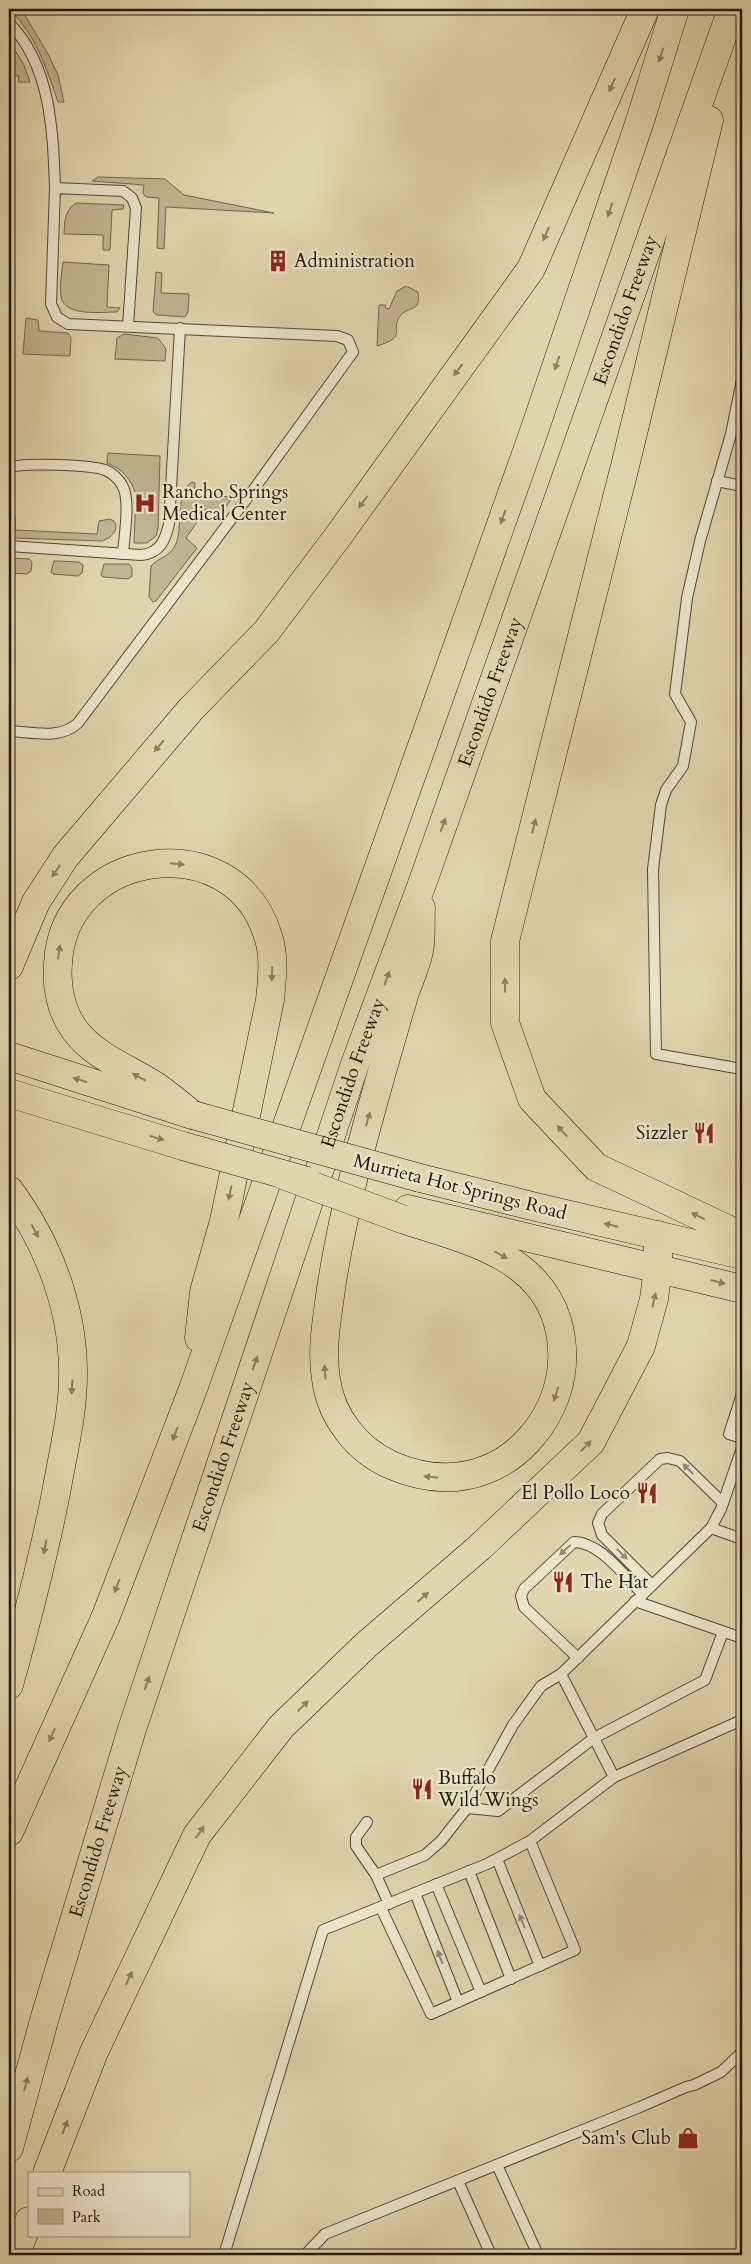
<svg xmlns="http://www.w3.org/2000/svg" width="751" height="2264" font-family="Cardo,serif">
<rect width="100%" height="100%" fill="#e1d5ad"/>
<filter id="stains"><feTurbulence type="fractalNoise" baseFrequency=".004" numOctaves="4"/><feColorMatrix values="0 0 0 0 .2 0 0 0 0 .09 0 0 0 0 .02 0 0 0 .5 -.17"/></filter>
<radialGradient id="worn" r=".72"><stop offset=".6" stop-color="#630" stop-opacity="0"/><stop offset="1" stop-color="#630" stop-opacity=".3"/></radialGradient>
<g fill="#c1b592" stroke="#72664f">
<path d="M9,9H21L47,52L58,75L64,102H58C46,67 36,35 9,9Z"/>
<path d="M9,40L24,65L30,82H18L19,76L9,75Z"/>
<path d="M98,177L165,179L184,195L274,213L166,207L164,249L157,248L159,198L146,197L143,193L144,185L92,181Z"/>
<path d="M76,203L124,205L123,209L112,210L110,250H103V235L64,234C65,221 64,211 76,203Z"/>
<path d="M63,262L109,265L107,307L120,308L117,312C102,312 65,317 61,297C59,287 62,273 63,262Z"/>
<path d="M156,272L162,273L161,293L189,294L188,312L185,317L157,315L153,312Z"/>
<path d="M406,286L418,292C421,313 410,305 401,315C388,330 410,336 377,346L379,305H386L385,308L389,309L397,291Z"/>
<path d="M9,294H14L11,343H9Z"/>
<path d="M26,318L38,320L39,331L68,333L71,338L70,356L23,354Z"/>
<path d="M124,334L158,338L166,349L165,361L115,359L117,338Z"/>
<path d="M108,453L160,456L158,528L156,536L147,543H134L136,495C131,479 123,469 107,463Z"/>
<path d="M192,482L195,483L194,494L230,497L231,484L236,485L239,490L219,515L216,516L206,509L186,538L197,548L156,601L153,602L149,597L151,566C158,558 169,557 175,546C184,529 174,492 192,482Z"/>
<path d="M9,515L15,516V530L97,534L99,521L110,519L114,521C120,530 111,538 102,541L15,538L9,537Z"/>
<path d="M9,558L29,559L32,562L31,571L27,574L9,573Z"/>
<path d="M54,561L79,562L83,565L82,573L78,576L53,574L51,572Z"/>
<path d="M104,564H129L132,568V576L128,579L103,577L101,575Z"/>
</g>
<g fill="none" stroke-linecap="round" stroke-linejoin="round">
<g stroke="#524734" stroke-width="12">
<g id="service">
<path d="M9,23C51,65 53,132 55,188"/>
<path d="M742,380L731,434L700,541L687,598L675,694L691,722L683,766L666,790L661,805L653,869L656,1054L742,1069"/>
<path d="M9,468C20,462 92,465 105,470C111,472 119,479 122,485C131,499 124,537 123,554"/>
<path d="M717,481L742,486"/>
<path d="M9,546L141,555C160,553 165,541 169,524L180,328"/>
<path d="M9,731C32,732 60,740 78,723L254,489L353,352L348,340L337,336L68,324L57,317L51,304L55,188L123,191L132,198L136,208L128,326"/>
<path d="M742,1394L729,1434L742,1438"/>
<path d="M711,1528L721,1509L742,1448"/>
<path d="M652,1585L602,1535L598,1523L602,1514L660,1459L668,1458L680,1461L723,1503"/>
<path d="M635,1601L742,1638"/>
<path d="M578,1658L524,1607L521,1596L524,1589L574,1542C600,1542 624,1576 643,1594"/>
<path d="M614,1777L561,1674L711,1528L742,1539"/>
<path d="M467,1808L513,1725L541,1686L561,1674"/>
<path d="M367,1822L356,1837V1846L376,1875"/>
<path d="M497,1859L540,1966"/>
<path d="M469,1871L511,1979"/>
<path d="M436,1884L481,1992"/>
<path d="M415,1893L458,2002"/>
<path d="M389,1904L376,1875L425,1855L441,1841L467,1808L498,1811L594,1738L705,1680L723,1632"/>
<path d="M381,1908L431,2014L575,1950L530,1841"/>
<path d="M497,2165L538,2255"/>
<path d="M458,2181L491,2255"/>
<path d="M224,2255L323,1930L487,1864L530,1841L614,1777L742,1720"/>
<path d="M305,2255L325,2234L640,2107L686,2087L694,2085L721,2072L742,2052"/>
</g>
</g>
<g stroke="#23180c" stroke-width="29">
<g id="primary">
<path d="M9,1056L192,1115"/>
<path d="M9,1093L183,1146"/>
<path d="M420,1178L536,1207L742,1255"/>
<path d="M408,1209L742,1289"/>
</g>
</g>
<g stroke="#23180c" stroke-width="29">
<g id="motorway">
<path d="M709,120L625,466L505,941V1023L532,1099L596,1167L742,1236"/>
<path d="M9,966L36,902L65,857L191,709L266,632L339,535L531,269L645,9"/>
<path d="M9,1093H10"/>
<path d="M193,1115C181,1106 170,1096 157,1087C129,1068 95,1058 74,1029C61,1011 56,986 58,964C63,849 234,823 268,936C275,956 272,979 270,1000L224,1221L204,1292L199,1338"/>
<path d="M9,1190C47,1241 72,1305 73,1369C74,1411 63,1452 56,1493C43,1559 27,1620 9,1685"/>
<path d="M402,1219C461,1239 536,1253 557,1320C564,1344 564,1370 556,1394C545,1427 518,1458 485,1470C454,1482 421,1478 391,1465C357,1450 331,1417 326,1379C321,1349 327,1319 331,1289C343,1209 365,1131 387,1054C393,1033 399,1012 405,992C410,979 416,965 419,951C422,938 420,922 421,908"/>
<path d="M9,1832L106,1616L193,1389L532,437L639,124L675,9"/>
<path id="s1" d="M9,2148L45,2017L132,1729L355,1064L422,884L732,9"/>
<path d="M47,2173L94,2052L197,1835L281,1727L366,1645L480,1547L591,1442L641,1346L654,1299L658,1268V1235"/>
<path d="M15,2255L29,2221"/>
</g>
</g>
<use href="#service" stroke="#ece4ca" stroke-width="10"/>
<use href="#primary" stroke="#e1d5ad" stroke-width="28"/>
<use href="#motorway" stroke="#e1d5ad" stroke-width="28"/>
<g stroke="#23180c" stroke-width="29" stroke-linecap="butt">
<g id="primary-bridge">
<path d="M193,1115L420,1178"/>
<path d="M183,1146L307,1181"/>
</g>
</g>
<g stroke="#23180c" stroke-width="29" stroke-linecap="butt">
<path id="motorway-bridge" d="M283,1175L402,1219"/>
</g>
<use href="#primary-bridge" stroke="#e1d5ad" stroke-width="28"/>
<use href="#motorway-bridge" stroke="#e1d5ad" stroke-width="28"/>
</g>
<defs><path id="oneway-solid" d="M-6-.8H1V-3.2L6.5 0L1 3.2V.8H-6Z" transform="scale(1.25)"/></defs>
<g fill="#8c8065">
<use href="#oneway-solid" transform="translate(661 55) rotate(107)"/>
<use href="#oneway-solid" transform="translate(612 85) rotate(114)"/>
<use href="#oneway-solid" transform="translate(610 210) rotate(109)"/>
<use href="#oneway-solid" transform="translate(546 234) rotate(114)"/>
<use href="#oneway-solid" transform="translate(557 363) rotate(109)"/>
<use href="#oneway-solid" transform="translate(458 370) rotate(126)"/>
<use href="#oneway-solid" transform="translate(363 502) rotate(126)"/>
<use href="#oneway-solid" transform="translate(503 517) rotate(110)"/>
<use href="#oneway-solid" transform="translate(159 746) rotate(130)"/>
<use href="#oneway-solid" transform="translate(443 825) rotate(-71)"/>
<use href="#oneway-solid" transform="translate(534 826) rotate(-76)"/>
<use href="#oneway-solid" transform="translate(177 864) rotate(5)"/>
<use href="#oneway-solid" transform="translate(56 871) rotate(124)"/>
<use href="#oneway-solid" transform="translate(59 952) rotate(-81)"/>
<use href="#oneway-solid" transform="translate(272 974) rotate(91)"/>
<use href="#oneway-solid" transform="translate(387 978) rotate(-70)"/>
<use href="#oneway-solid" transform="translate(505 985) rotate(-90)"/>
<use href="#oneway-solid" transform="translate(139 1077) rotate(-151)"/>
<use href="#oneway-solid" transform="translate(80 1080) rotate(-162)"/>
<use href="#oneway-solid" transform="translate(368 1119) rotate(-74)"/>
<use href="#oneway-solid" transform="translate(562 1131) rotate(-133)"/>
<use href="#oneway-solid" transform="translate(157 1138) rotate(16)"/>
<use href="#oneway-solid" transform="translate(230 1193) rotate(102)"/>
<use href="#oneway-solid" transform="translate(698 1216) rotate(-154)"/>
<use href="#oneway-solid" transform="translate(611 1225) rotate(-167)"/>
<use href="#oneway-solid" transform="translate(35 1231) rotate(62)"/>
<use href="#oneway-solid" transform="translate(501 1255) rotate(28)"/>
<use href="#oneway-solid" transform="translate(718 1282) rotate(15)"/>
<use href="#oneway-solid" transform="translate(654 1300) rotate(-78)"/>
<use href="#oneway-solid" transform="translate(255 1363) rotate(-71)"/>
<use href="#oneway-solid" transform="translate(325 1372) rotate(-95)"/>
<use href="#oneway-solid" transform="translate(72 1387) rotate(94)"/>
<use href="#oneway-solid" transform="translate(556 1394) rotate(108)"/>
<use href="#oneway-solid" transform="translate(175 1434) rotate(111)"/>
<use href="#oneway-solid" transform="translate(586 1446) rotate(-46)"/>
<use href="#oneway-solid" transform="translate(431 1477) rotate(-174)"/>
<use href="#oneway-solid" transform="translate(45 1547) rotate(101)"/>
<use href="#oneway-solid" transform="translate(117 1586) rotate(111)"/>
<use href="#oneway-solid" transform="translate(423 1597) rotate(-41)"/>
<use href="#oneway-solid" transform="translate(147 1683) rotate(-71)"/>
<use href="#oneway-solid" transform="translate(303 1706) rotate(-44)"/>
<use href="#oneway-solid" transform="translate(52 1735) rotate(114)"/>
<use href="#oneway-solid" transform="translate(200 1832) rotate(-55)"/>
<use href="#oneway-solid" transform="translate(129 1978) rotate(-65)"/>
<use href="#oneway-solid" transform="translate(26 2084) rotate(-75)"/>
<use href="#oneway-solid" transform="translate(65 2127) rotate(-69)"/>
</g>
<g fill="#928874">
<use href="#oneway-solid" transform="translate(688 1469) rotate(-136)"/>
<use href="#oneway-solid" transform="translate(565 1550) rotate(137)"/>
<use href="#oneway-solid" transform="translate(622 1554) rotate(44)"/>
<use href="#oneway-solid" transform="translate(522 1921) rotate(-112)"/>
<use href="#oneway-solid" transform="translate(440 1957) rotate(-111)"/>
</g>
<defs>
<g id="building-bare" transform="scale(1.725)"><path d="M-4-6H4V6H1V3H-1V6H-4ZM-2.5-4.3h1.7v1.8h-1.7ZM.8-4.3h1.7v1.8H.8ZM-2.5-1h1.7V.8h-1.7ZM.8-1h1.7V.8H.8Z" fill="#8f2418" stroke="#ece4ca" stroke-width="2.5" paint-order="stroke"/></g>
<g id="hospital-bare" transform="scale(1.725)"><path d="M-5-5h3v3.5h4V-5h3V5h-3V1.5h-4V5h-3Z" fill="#8f2418" stroke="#ece4ca" stroke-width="2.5" paint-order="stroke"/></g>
<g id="restaurant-bare" transform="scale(1.725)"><path d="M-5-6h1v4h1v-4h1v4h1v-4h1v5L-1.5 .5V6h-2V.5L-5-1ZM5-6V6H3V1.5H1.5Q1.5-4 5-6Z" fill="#8f2418" stroke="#ece4ca" stroke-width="2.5" paint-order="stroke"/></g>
<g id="shop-bare" transform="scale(1.725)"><path d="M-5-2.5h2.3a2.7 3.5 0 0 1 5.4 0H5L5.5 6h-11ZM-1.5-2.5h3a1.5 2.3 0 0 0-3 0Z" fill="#8f2418" stroke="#ece4ca" stroke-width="2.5" paint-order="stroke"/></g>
</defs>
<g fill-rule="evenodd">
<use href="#building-bare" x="278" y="261"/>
<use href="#hospital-bare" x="145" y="503"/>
<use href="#restaurant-bare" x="704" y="1133"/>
<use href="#restaurant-bare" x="647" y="1493"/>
<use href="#restaurant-bare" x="563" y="1582"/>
<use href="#restaurant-bare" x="422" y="1789"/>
<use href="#shop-bare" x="688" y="2138"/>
</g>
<g text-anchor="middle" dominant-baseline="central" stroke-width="4.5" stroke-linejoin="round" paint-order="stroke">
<g font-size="19" fill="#23180c" stroke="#ece4ca" text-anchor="start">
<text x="294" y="261">Administration</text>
<text x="162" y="492">Rancho Springs<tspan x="162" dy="22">Medical Center</tspan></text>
<text x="688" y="1133" text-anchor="end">Sizzler</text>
<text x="630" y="1493" text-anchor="end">El Pollo Loco</text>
<text x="580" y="1582">The Hat</text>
<text x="438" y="1778">Buffalo<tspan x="438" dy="22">Wild Wings</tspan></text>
<text x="671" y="2138" text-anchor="end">Sam's Club</text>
</g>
<g font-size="19" fill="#23180c" stroke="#ece4ca">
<text stroke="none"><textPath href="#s1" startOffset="1939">Escondido Freeway</textPath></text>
<text stroke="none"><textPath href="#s1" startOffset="1534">Escondido Freeway</textPath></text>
<text stroke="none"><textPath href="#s1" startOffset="1129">Escondido Freeway</textPath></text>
<text transform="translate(460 1187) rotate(14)">Murrieta Hot Springs Road</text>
<text stroke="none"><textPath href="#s1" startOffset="724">Escondido Freeway</textPath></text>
<text stroke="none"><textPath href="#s1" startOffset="319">Escondido Freeway</textPath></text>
</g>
</g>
<rect width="751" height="2264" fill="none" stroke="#e1d5ad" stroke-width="30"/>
<rect x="10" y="10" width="731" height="2244" fill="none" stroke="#23180c" stroke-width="2.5"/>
<rect x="15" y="15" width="721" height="2234" fill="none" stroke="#23180c"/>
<rect x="28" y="2172" width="162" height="65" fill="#ece4ca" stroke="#9c927e"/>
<rect x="38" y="2188" width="25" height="8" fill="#e1d5ad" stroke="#9c927e"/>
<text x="72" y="2196" font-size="15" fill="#23180c">Road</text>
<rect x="38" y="2209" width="25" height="15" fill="#c1b592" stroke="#9c927e"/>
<text x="72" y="2222" font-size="15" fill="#23180c">Park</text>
<rect width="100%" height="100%" filter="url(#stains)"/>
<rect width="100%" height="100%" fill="url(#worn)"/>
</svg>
